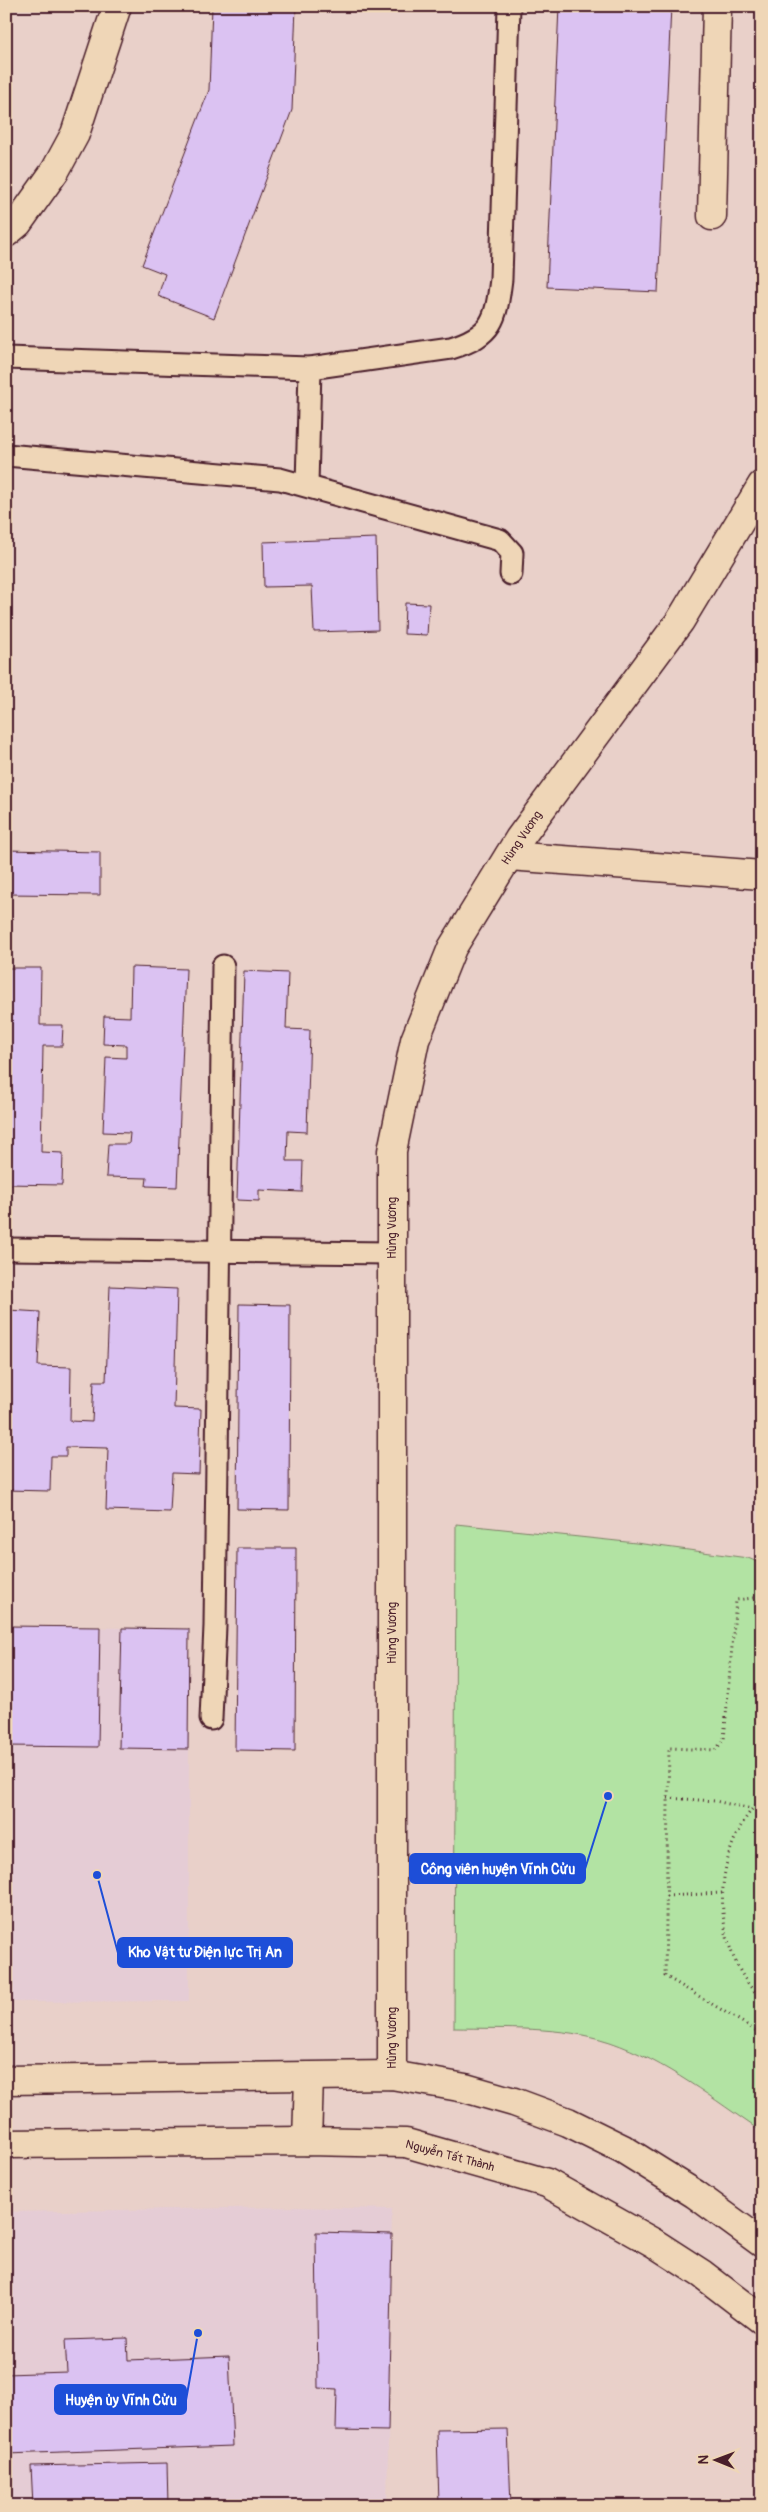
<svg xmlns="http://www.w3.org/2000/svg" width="768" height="2512" font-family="Pangolin,sans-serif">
<rect width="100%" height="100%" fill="#e9d0c9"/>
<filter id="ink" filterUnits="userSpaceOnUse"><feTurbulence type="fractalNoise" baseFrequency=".02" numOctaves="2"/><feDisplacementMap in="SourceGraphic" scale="10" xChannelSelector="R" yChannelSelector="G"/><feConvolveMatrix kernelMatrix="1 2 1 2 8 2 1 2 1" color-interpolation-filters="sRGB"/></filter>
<g filter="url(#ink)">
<g fill="#e5ccd5">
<path d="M6,1626L189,1629V2001L6,2002Z"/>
<path d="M297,2207L392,2209L387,2506H6V2212Z"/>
</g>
<path fill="#b2e3a3" stroke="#7e8167" d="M456,1524L636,1543L748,1558L762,1564V2132C714,2100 666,2061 610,2042C561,2026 505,2029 454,2028Z"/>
<g fill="#dbc2f2" stroke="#4a1f2b">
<path d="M212,6H296L292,110L214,318L158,296L165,274L142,265L209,90Z"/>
<path d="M559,6H671L658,292L547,287Z"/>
<path d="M376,538L378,630L314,632L312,586L264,587L263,542Z"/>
<path d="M405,603L429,604L427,635L404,634Z"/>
<path d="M6,850L100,852V895L6,894Z"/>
<path d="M131,967L186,969L177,1187L146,1186L147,1178L106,1177L108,1144H129L130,1133L103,1132L106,1057L126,1058V1045L103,1044L104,1016L130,1017Z"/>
<path d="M6,968H41L40,1025H63L62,1046H43L41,1152L63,1153L62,1185L6,1184Z"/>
<path d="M244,971L288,973L286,1029L310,1030L307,1132L288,1131L287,1161H303L302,1192L259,1190V1201L237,1200Z"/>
<path d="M110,1286L177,1289L174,1408L201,1409L199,1474L172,1473L170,1512L106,1510L108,1448L66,1447V1456H51L50,1491L6,1490L8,1310L40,1312L38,1366L71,1367L70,1421L92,1422L94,1381H106Z"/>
<path d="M239,1304L290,1305L289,1510L237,1509Z"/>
<path d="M237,1548H296L295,1751L235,1750Z"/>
<path d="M6,1626L100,1627L98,1747L6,1746Z"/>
<path d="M122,1628L189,1629L188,1749L119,1748Z"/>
<path d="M316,2232L392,2234L388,2431L336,2430L337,2389L318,2388Z"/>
<path d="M127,2338L128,2360L229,2356L233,2446L6,2454V2374L67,2372L65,2340Z"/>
<path d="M508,2429L511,2506H439L437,2430Z"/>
<path d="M167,2463L168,2506H33L31,2466Z"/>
</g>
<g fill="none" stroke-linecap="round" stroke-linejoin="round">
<g stroke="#4a1f2b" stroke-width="25">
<g id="service">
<path d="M6,358L310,368L451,348C493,335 496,320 501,279L509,6"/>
<path d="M6,455L280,479L500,540L512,553L511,574"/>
<path d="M307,485L310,368"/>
<path d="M6,1249L392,1253"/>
<path d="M211,1719L215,1626L223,966"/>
</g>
</g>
<g stroke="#4a1f2b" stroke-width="31">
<g id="minor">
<path d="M712,216L717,6"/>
<path d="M6,233L18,223L55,171L75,134L117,6"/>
<path d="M509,856L762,875"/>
</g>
</g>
<g stroke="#4a1f2b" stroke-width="31">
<path id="tertiary" d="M392,2075V1151L415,1040L452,948L519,839L680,621L762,485"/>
</g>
<g stroke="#4a1f2b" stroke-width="31">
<g id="primary">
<path d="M6,2080L392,2075L465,2088L514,2102L568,2122L623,2149L695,2194L762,2243"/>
<path d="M307,2141L309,2077"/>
<path d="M6,2144L307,2141L406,2143L547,2183L654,2243L702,2274L762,2320"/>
</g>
</g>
<g stroke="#4a1f2b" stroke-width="3" stroke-dasharray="1 4" stroke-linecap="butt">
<path d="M762,1603L753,1598L736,1600L724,1740L715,1750L669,1748L665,1976L762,2034"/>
<path d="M668,1798L715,1801L752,1809"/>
<path d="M762,1798C716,1844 710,1925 745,1979C749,1986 756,1993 762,2000"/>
<path d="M666,1896L722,1893"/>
</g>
<use href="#service" stroke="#efd6b7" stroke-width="21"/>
<use href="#minor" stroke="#efd6b7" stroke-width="28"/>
<use href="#tertiary" stroke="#efd6b7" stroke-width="28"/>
<use href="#primary" stroke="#efd6b7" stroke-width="28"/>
</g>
</g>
<g text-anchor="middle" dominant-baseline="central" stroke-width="4" stroke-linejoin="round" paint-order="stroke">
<g font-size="12" fill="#4a1f2b" stroke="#efd6b7">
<text transform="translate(522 838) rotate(-56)">Hùng Vương</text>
<text transform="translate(392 1228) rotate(-90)">Hùng Vương</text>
<text transform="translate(392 1633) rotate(-90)">Hùng Vương</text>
<text transform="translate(392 2038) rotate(-90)">Hùng Vương</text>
<text transform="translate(450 2156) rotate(15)">Nguyễn Tất Thành</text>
</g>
</g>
<path fill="none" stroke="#1d4ed8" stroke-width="2" d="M608 1796L585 1869M97 1875L118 1953M198 2333L186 2400"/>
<g fill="#1d4ed8" stroke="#efd6b7" stroke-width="2">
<circle cx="608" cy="1796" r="5"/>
<circle cx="97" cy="1875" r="5"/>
<circle cx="198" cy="2333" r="5"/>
</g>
<g fill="#1d4ed8" stroke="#1d4ed8" stroke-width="2">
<rect x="410" y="1854" width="175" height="29" rx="5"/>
<rect x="118" y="1938" width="174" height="29" rx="5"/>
<rect x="55" y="2385" width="131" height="29" rx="5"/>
</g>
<g font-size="14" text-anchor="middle" font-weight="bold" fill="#fff">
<text x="498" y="1874">Công viên huyện Vĩnh Cửu</text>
<text x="205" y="1957">Kho Vật tư Điện lực Trị An</text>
<text x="121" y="2405">Huyện ủy Vĩnh Cửu</text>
</g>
<rect width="768" height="2512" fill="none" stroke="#efd6b7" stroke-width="25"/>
<rect x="12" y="12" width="743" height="2487" fill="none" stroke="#4a1f2b" stroke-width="2" filter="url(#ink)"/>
<g transform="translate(716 2460) rotate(271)" stroke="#efd6b7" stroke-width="4" paint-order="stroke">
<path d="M0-4L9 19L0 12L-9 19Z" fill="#4a1f2b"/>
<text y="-8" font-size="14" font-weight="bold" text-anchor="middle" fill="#4a1f2b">N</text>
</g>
</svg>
